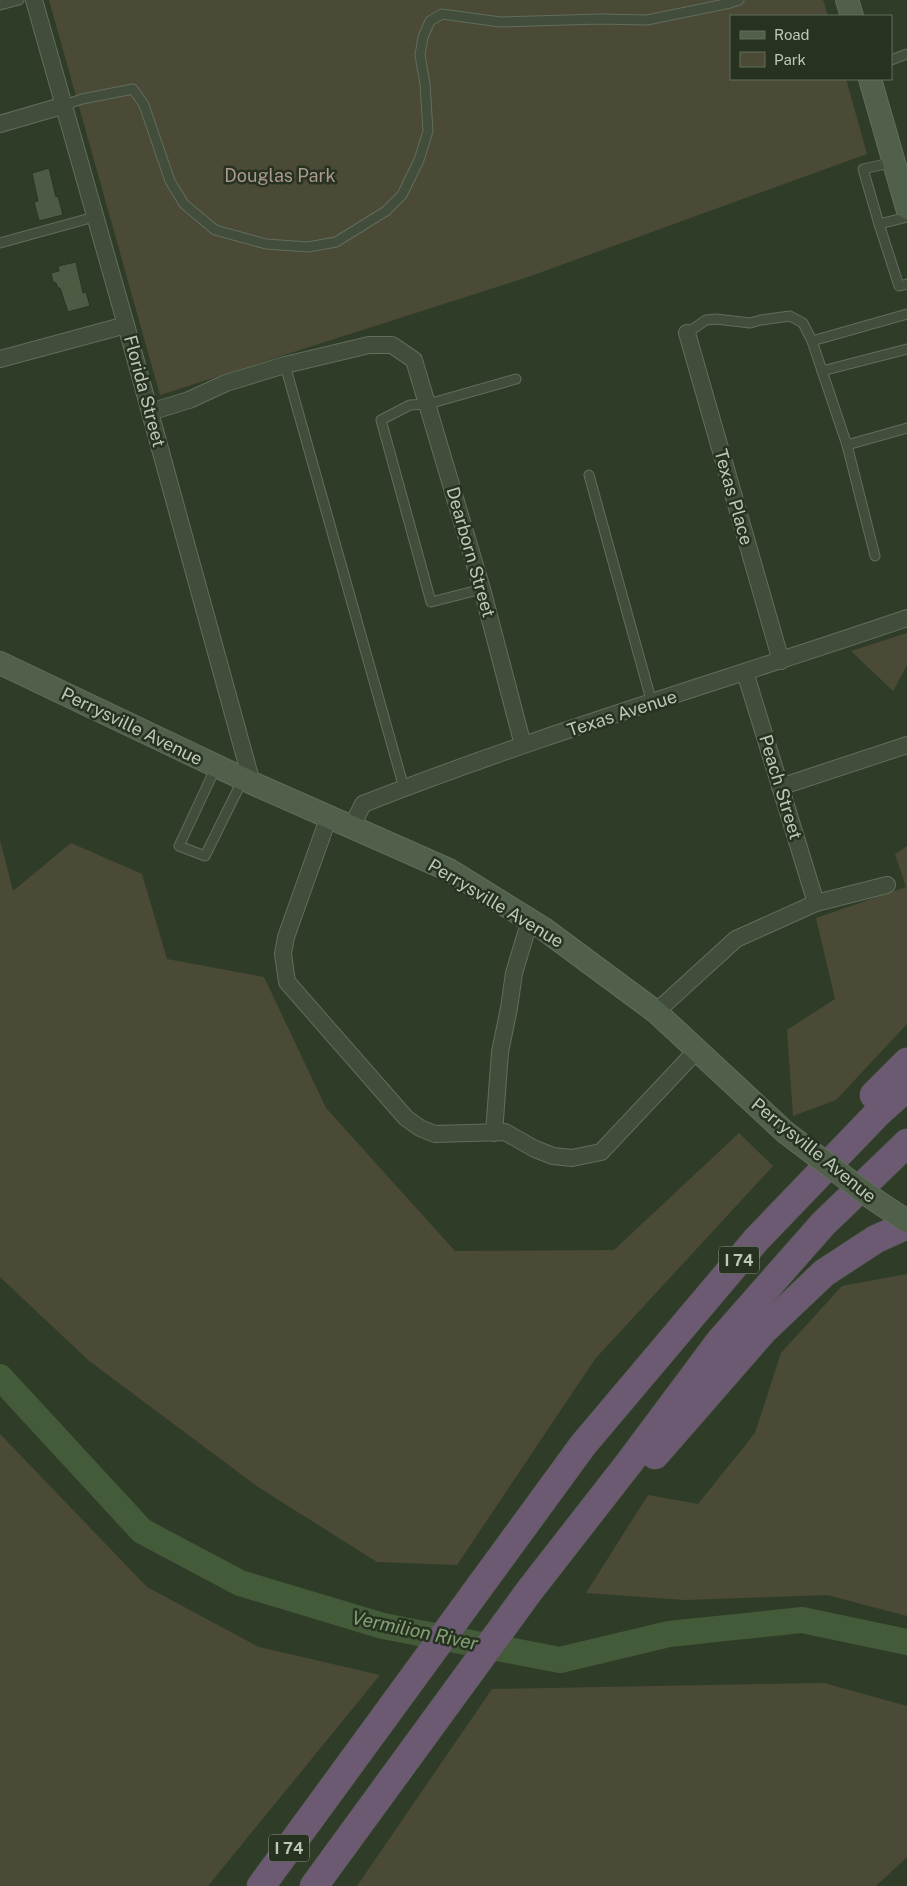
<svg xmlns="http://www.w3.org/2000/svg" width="907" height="1886" font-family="'Public Sans',sans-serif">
<rect width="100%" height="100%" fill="#2f3d28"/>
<g fill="#4b4a37">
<path d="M49,0H823L828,16H731V79H846L867,154L528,277L160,395Z"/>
<path d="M907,633V665L893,691L851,651Z"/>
<path d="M0,840L13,891L71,843L142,874L167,959L264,977L326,1108L455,1251L614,1250L739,1133L773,1166L595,1359L457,1565L377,1562L258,1487L88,1360L0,1277Z"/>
<path d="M907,846V1024L836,1100L793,1116L787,1030L835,999L816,918L906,887L895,854Z"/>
<path d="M907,1274V1616L827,1595L685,1600L586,1593L648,1495L698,1504L755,1433L781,1353L842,1286Z"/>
<path d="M0,1434L147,1587L259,1647L380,1675L208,1886H0Z"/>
<path d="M824,1683L907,1706V1857L876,1886H357L492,1689Z"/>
</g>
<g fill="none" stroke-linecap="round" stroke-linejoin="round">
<path stroke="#445b39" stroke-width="26" d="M0,1377L142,1531L240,1583L383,1626L560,1660L669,1634L802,1620L907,1642"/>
</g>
<g fill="#4d5b45" stroke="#293423">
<path d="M49,168L56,197L58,196L63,215L39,221L34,202L38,201L32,173Z"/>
<path d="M76,262L83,293L86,292L90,306L68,312L60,288H58L56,283L53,282L51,273L59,271L58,266Z"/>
</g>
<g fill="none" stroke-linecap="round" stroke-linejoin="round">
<g stroke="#626d5d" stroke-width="11">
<g id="lane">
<path d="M0,5L19,0"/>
<path d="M891,60L907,54"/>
<path d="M65,105L82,99L133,89L144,105L170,181L184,204L215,230L266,244L308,247L336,242L386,211L402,195L419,160L428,131L425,84L420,55L423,37L430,21L442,14L500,22L600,19L647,20L730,3L739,0"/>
<path d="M907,217L879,224L899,286L907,284"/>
<path d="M879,224L863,169L894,162"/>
<path d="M0,243L94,217"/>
<path d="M687,333L706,320L716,319L750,323L761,320L790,316L803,323L812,341L847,445L875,556"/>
<path d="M812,341L907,314"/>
<path d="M285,365L404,788"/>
<path d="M822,371L907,349"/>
<path d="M847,445L907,428"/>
<path d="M589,475L652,703"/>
<path d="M482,589L431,602L381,420L410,405L428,404L516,379"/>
<path d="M216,767L179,846L205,856L243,779"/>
</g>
</g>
<g stroke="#626d5d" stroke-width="18">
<g id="street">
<path d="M34,0L126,325L252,783"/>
<path d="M0,124L65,105"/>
<path d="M687,333L781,661"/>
<path d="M0,359L126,325"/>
<path d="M150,412L189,400L226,383L285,365L369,345H392L414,360L482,589L523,745"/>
<path d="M745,672L816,903"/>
<path d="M780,787L907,745"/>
<path d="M329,816L286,937L283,954L287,982L406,1118L420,1128L435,1134L505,1132L535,1149L553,1156L572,1158L601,1152L697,1050"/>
<path d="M352,826L363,804C541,734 726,680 907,618"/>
<path d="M656,1012L736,939L816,903L887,885"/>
<path d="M494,1133L500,1052L509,1008L514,973L530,920"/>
</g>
</g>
<g stroke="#626d5d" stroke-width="24">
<g id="secondary">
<path d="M847,0L852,16"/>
<path d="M870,79L907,208"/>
<path d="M0,663L252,783L449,870L544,929L656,1012L785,1132"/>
</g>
</g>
<g stroke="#4d5847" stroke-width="29">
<g id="highway">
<path d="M874,1095L907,1062"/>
<path d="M655,1455L764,1330L824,1273L876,1239L907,1225"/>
<path d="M261,1886L583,1445L756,1240L878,1113L907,1087"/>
<path d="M314,1886L530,1590L629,1463L720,1341L823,1224L907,1143"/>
</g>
</g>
<use href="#lane" stroke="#424d3c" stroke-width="9"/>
<use href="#street" stroke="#424d3c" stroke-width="16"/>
<use href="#secondary" stroke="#51604b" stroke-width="22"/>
<use href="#highway" stroke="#6b5a72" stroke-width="28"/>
<g stroke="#626d5d" stroke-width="24" stroke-linecap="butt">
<path id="secondary-bridge" d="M785,1132L872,1198L907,1221"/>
</g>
<use href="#secondary-bridge" stroke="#51604b" stroke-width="22"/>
</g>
<g text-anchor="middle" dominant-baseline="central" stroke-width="5" stroke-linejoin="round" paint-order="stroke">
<g fill="#273221" stroke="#909b8b" stroke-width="1">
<rect x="719" y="1246.5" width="40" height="27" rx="4"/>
<rect x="269" y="1834.5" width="40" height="27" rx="4"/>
</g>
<g font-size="16" font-weight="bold" fill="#bdc8b8">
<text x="739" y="1260">I 74</text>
<text x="289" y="1848">I 74</text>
</g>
<g font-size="18" fill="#ab988f" stroke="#273221">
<text x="280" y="175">Douglas Park</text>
</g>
<g font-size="18" fill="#bdc8b8" stroke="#273221">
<text transform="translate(145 391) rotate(75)">Florida Street</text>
<text transform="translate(734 497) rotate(74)">Texas Place</text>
<text transform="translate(471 552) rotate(74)">Dearborn Street</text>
<text transform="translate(622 713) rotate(-18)">Texas Avenue</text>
<text transform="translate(132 726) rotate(26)">Perrysville Avenue</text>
<text transform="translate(781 787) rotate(73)">Peach Street</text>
<text transform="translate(496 903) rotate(31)">Perrysville Avenue</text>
<text transform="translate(814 1150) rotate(39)">Perrysville Avenue</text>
</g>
<g font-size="19" font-style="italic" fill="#85a276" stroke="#273221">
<text transform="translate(415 1630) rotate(12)">Vermilion River</text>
</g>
</g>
<rect x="730" y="15" width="162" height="65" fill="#273221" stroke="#636e5d"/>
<rect x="740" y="31" width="25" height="8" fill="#51604b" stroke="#636e5d"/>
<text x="774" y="40" font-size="15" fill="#bdc8b8">Road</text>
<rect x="740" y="52" width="25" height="15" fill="#4b4a37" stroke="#636e5d"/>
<text x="774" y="65" font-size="15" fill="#bdc8b8">Park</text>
</svg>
